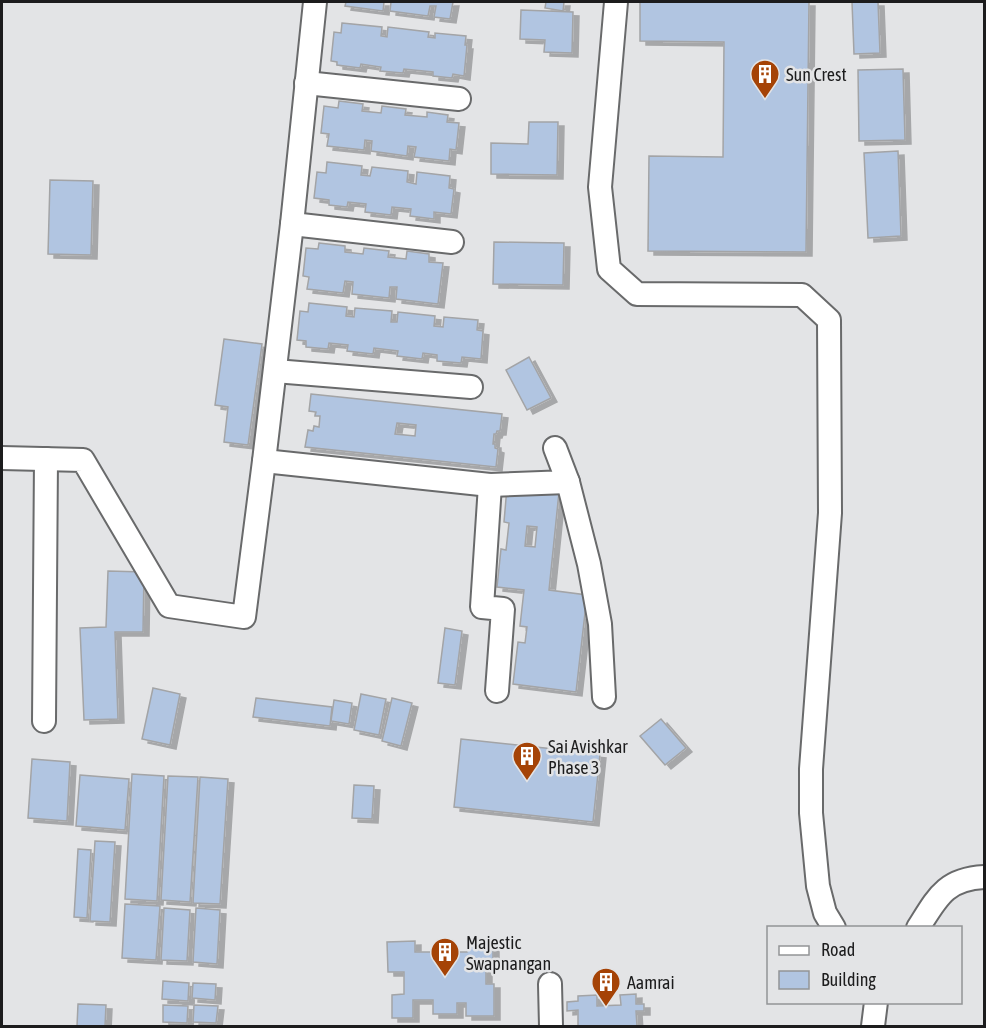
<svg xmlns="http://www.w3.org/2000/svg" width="986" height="1028" font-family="'Asap Condensed',sans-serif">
<defs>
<filter id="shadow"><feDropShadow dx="6" dy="4" stdDeviation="0" flood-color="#0004"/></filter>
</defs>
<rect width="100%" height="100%" fill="#e3e4e6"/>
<g fill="#b1c5e1" stroke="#a3a4a6" stroke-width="1.5" fill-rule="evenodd" filter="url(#shadow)">
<path d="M346,2H384L383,11L345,6Z"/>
<path d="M391,2H453L450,19L434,17L436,6H430L428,16L390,11Z"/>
<path d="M546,2H564L563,11L545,8Z"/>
<path d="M640,2H809L806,252L648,251L649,156L723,157L724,42L640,41Z"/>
<path d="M852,2H878L880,53L854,54Z"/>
<path d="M521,10L573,12L572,53L544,52L545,40L520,39Z"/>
<path d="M342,23L382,27L381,36L387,37L388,27L429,32L428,37L435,38V33L466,36L465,45H467L464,76L453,74L452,78L433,76V72L404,69L403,73L380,71L381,67L361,64L360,68L337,65V62L331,61L334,32L341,33Z"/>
<path d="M903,69L905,140L859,141L858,70Z"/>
<path d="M339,101L363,104L362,111L381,113L382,106L406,109L405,115L427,117V112L448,115L447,122L459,123L456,150L450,149L449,161L414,157L416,147L408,146L407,156L371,151L372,141L365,140L364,150L327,146L329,134L321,133L324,106L338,108Z"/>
<path d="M529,122H558L557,175L491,174V143L528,144Z"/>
<path d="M898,151L901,236L868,238L864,153Z"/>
<path d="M327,162L362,166L361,175L370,176L372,167L408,171L407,182L416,184L417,172L450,176L449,188L454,189L451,214L434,212V219L410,216L411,209L392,207L391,215L365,212L366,204L348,202L347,207L329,205V200L314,198L317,172L326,173Z"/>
<path d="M50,180L93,181L91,255L48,254Z"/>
<path d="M494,242L564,243L563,285L493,284Z"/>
<path d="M319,243L345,246V252L363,254L364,248L389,251L388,257L406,259L407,251L429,254V262L443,263L438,304L396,299L397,287H390L389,298L352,294L353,282L345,281L343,293L307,289L309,277L303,276L306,248L318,249Z"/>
<path d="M309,303L347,307L346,316L354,317L355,308L392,311L391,322H397L398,312L435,316L434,326L443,327L444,317L478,320L477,330L483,331L481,359L462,357L461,363L437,361V355L423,353L422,359L397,356L398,351L374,348L373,354L347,351L348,345L329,343L328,349L306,347V341L297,340L300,311L308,312Z"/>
<path d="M224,339L262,344L248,445L224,442L228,407L215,405Z"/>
<path d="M529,357L551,398L527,410L506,370Z"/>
<path d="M311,394L502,414L500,431H497L496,434H494L493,444H495V448L498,449L496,467L305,447L308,430L313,431L314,426L319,427L320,416H315L316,412L309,411ZM397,423L416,425L415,436L395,434Z"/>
<path d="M507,487L559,492L549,590L587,595L576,692L513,684L518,642L525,643L527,627L520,626L524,590L497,587L501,549L506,550L509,523L504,522ZM527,526L537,527L535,547L525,546Z"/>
<path d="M108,571L144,572L143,632H115L118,719L84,720L80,628L106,627Z"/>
<path d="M445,628L462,631L455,685L438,683Z"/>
<path d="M153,688L180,694L170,745L142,739Z"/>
<path d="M361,694L386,699L379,735L354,730Z"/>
<path d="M256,698L332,707L330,726L253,717Z"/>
<path d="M392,698L412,703L401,746L382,741Z"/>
<path d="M334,700L352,703L349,724L331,721Z"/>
<path d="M661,719L686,748L665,765L640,736Z"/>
<path d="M461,739L600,754L593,822L454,807Z"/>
<path d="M32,759L70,762L67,821L28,818Z"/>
<path d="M132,774L164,776L157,901L125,899Z"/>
<path d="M80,775L129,779L125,830L76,826Z"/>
<path d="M168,776L198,777L190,902L161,900Z"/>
<path d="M200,777L228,779L220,904L193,903Z"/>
<path d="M354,785L374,786L372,819L352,818Z"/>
<path d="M95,841L115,842L110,922L90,921Z"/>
<path d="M78,849L91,850L87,918L74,917Z"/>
<path d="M125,904L160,906L156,960L122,958Z"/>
<path d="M164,908L190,910L187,961L161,960Z"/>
<path d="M196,908L220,910L217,964L193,962Z"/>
<path d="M415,941V952H467V942H493V963H486V984H494V1016H466V1003H457V1014H433V1000H413V1018H392V995L404,994V972H388L387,942Z"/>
<path d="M163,981L189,983L188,1001L162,999Z"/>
<path d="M193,983L216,984L215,1000L192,998Z"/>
<path d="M636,994V1004H644V1011H636L637,1026H578V1010L567,1011V1002L578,1001V996L597,995V1006L621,1005L620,995Z"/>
<path d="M78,1004L106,1005L105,1026H77Z"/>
<path d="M163,1005L188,1006L187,1023L163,1022Z"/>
<path d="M194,1005L218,1006L216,1023L193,1022Z"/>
</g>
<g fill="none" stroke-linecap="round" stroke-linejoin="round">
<g stroke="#696a6b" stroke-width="26">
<g id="minor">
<path d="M616,2L600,187L609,269L637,294L802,295L829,320L830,513L811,769V813L818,886L825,913L834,928"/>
<path d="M306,83L459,99"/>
<path d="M292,224L452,242"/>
<path d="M275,371L471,387"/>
<path d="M2,458L83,460L169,606L244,617L264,461L292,224L315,2"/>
<path d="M264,461L490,485L568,482L555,448"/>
<path d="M568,482L589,564L600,624L604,697"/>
<path d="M490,485L482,607L503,609L497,691"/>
<path d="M44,721L46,459"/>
<path d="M918,928C937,898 945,879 984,877"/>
<path d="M550,984L551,1026"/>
<path d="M873,1026L876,1002"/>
</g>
</g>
<use href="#minor" stroke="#fff" stroke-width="22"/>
</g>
<defs>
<g id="building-pin" transform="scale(1.5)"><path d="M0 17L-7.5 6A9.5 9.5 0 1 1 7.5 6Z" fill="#a54306" stroke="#e3e4e6"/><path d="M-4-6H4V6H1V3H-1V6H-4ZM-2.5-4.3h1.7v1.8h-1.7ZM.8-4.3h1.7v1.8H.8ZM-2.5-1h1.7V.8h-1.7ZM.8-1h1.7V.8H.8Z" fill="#fff"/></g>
</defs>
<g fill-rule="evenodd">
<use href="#building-pin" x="765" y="74"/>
<use href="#building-pin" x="527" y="756"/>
<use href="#building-pin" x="445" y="952"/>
<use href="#building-pin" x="606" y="982"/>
</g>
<g text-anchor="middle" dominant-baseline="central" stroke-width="5" stroke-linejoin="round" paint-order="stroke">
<g font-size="18" fill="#1c1c1d" stroke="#e3e4e6" text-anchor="start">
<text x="786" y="74">Sun Crest</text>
<text x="548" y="746">Sai Avishkar<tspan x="548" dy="21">Phase 3</tspan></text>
<text x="466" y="942">Majestic<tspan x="466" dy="21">Swapnangan</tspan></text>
<text x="627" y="982">Aamrai</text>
</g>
</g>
<rect width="986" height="1028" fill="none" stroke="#1c1c1d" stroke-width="6"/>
<rect x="767" y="926" width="195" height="78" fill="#e3e4e6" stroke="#939496" stroke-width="1.5"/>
<rect x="779" y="946" width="30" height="9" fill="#ffffff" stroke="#939496" stroke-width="1.5"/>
<text x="821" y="956" font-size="18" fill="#1c1c1d">Road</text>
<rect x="779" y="971" width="30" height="18" fill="#b1c5e1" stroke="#939496" stroke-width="1.5"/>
<text x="821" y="986" font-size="18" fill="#1c1c1d">Building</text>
</svg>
